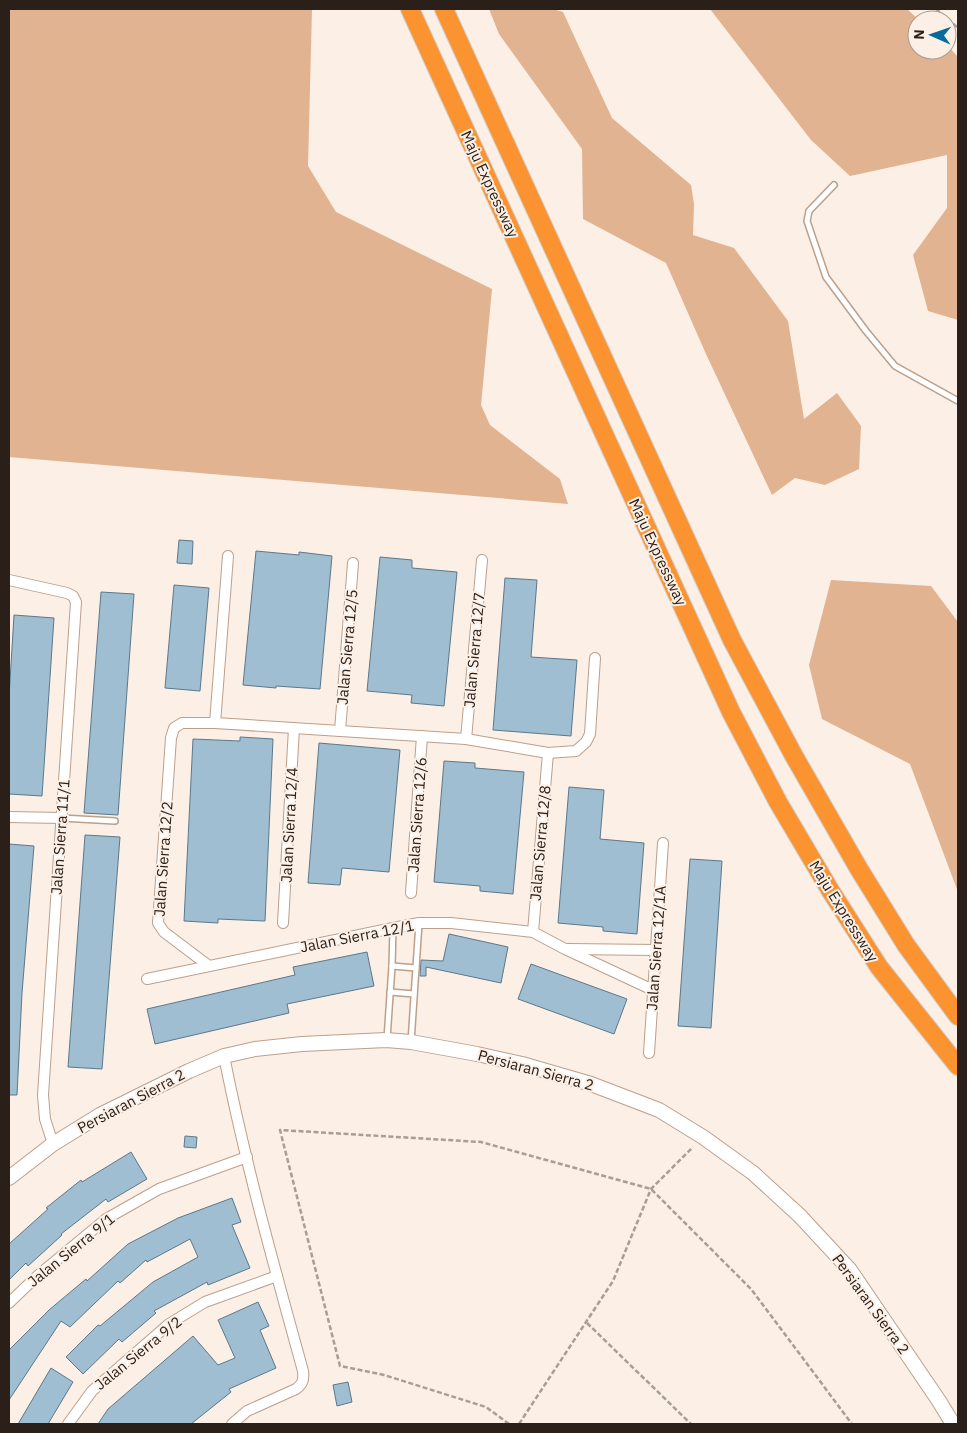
<svg xmlns="http://www.w3.org/2000/svg" width="967" height="1433" font-family="'IBM Plex Sans',sans-serif">
<rect width="100%" height="100%" fill="#fbefe6"/>
<g fill="#e2b390">
<path d="M9,9H312L308,166L336,212L492,289L481,405L490,425L560,479L568,504L9,457Z"/>
<path d="M489,9H553L563,12L612,118L691,185L694,204L693,235L734,248L788,321L804,419L837,393L861,426L859,469L825,485L795,478L772,495L706,354L666,263L583,219L582,149L499,34Z"/>
<path d="M710,9H907L919,20H917V50H947V45L958,57V320L928,311L913,255L947,208V155L850,176L811,140Z"/>
<path d="M831,580L931,586L958,622V892L910,764L822,719L809,665Z"/>
</g>
<g fill="#a0bed1" stroke="#5c788a">
<path d="M179,540L193,541L192,564L177,563Z"/>
<path d="M256,551L299,555V552L332,556L320,689L276,686V688L243,685Z"/>
<path d="M380,557L412,560V568L457,572L444,706L411,703L412,695L367,691Z"/>
<path d="M505,578L537,580L531,657L577,660L571,736L493,730Z"/>
<path d="M174,585L209,588L200,691L165,688Z"/>
<path d="M101,592L134,594L118,815L84,813Z"/>
<path d="M14,615L54,618L42,796L9,794V697Z"/>
<path d="M240,737L273,739L265,921L218,919V923L184,921L193,739L240,741Z"/>
<path d="M319,743L400,750L389,872L342,868L340,885L308,883Z"/>
<path d="M444,761L475,763V768L524,772L513,894L480,891V886L434,882Z"/>
<path d="M569,787L604,790L600,839L644,843L637,934L603,931V927L558,923Z"/>
<path d="M85,835L120,837L102,1069L68,1067Z"/>
<path d="M9,844L34,846L22,993L17,1095H9Z"/>
<path d="M690,859L722,861L711,1028L678,1026Z"/>
<path d="M449,934L508,947L501,983L426,967V976H420L421,960L443,961Z"/>
<path d="M367,952L374,986L287,1004L289,1013L155,1044L147,1009L295,975L293,967Z"/>
<path d="M531,964L627,999L614,1034L518,999Z"/>
<path d="M185,1136L197,1137L196,1148L184,1147Z"/>
<path d="M131,1152L147,1179L108,1202L106,1199L61,1234L62,1235L28,1266L26,1263L9,1280V1244L48,1209L46,1208L81,1180L82,1182Z"/>
<path d="M232,1198L241,1222L232,1225L250,1268L208,1285L207,1282L154,1311L156,1313L122,1342L119,1339L83,1374L66,1357L98,1325L100,1326L153,1282L198,1257L190,1239L147,1262L146,1260L120,1283L118,1281L70,1327L61,1321L9,1400V1350L49,1310L86,1279L87,1281L128,1244L178,1218Z"/>
<path d="M258,1302L269,1326L260,1330L276,1368L229,1389L231,1392L191,1424H98L108,1409L193,1336L218,1365L235,1358L218,1320Z"/>
<path d="M51,1368L73,1382L48,1424H18Z"/>
<path d="M348,1382L352,1402L337,1406L333,1385Z"/>
</g>
<g fill="none" stroke-linecap="round" stroke-linejoin="round">
<g stroke="#bba08c" stroke-width="8">
<g id="lane">
<path d="M834,185L809,211L807,221L826,277L866,331L895,366L958,401"/>
<path d="M61,818L115,821"/>
<path d="M392,966L416,968"/>
<path d="M390,992L414,994"/>
<path d="M387,1039L392,966L393,928"/>
<path d="M411,1042L419,923"/>
</g>
</g>
<g stroke="#bba08c" stroke-width="12">
<g id="street">
<path d="M9,580L67,593L73,596L76,602L43,1095L45,1119L53,1144"/>
<path d="M215,723L228,556"/>
<path d="M340,731L353,563"/>
<path d="M466,739L482,560"/>
<path d="M9,817L61,818"/>
<path d="M411,893L422,736"/>
<path d="M283,923L294,728"/>
<path d="M533,932L548,753"/>
<path d="M568,949L656,950"/>
<path d="M209,966L164,932L158,923L171,738L174,728L182,723H215L466,739L548,753L576,751L586,742L590,734L595,658"/>
<path d="M147,979L393,928L419,923H451L533,932L565,949L653,990"/>
<path d="M649,1053L663,843"/>
<path d="M224,1056C245,1162 274,1266 303,1371C304,1379 303,1384 296,1389L247,1411L232,1424"/>
<path d="M9,1303L35,1278L106,1219L159,1189L247,1157"/>
<path d="M68,1424L92,1391L169,1324L205,1302L277,1276"/>
</g>
</g>
<g stroke="#bba08c" stroke-width="16">
<path id="secondary" d="M9,1178L53,1144L100,1115L189,1071L224,1056L255,1049L302,1044L386,1040L411,1042L477,1054L522,1064L591,1084L659,1110L703,1137L753,1173L800,1216L850,1270L939,1401L953,1424"/>
</g>
<g stroke="#d0cecc" stroke-width="20">
<g id="highway">
<path d="M410,9L731,712L778,802L830,890L879,967L958,1066"/>
<path d="M444,9L732,640L794,756L859,869L906,945L958,1016"/>
</g>
</g>
<g stroke="#a99d95" stroke-width="2.5" stroke-dasharray="5 2.5" stroke-linecap="butt">
<path d="M936,9L958,28"/>
<path d="M587,1323L691,1424"/>
<path d="M509,1424L486,1407L384,1375L340,1366L280,1130L481,1142L651,1189L751,1289L852,1424"/>
<path d="M519,1424L613,1281L651,1189L693,1147"/>
</g>
<use href="#lane" stroke="#fff" stroke-width="5"/>
<use href="#street" stroke="#fff" stroke-width="10"/>
<use href="#secondary" stroke="#fff" stroke-width="14"/>
<use href="#highway" stroke="#fb9331" stroke-width="18"/>
</g>
<g text-anchor="middle" dominant-baseline="central" stroke-width="4" stroke-linejoin="round" paint-order="stroke">
<g font-size="15" fill="#2b2019" stroke="#fbefe6">
<text transform="translate(490 184) rotate(65)">Maju Expressway</text>
<text transform="translate(658 552) rotate(65)">Maju Expressway</text>
<text transform="translate(347 647) rotate(-85)">Jalan Sierra 12/5</text>
<text transform="translate(474 650) rotate(-85)">Jalan Sierra 12/7</text>
<text transform="translate(417 815) rotate(-86)">Jalan Sierra 12/6</text>
<text transform="translate(289 825) rotate(-87)">Jalan Sierra 12/4</text>
<text transform="translate(60 837) rotate(-86)">Jalan Sierra 11/1</text>
<text transform="translate(540 843) rotate(-85)">Jalan Sierra 12/8</text>
<text transform="translate(163 859) rotate(-86)">Jalan Sierra 12/2</text>
<text transform="translate(844 911) rotate(58)">Maju Expressway</text>
<text transform="translate(357 936) rotate(-11)">Jalan Sierra 12/1</text>
<text transform="translate(656 948) rotate(-86)">Jalan Sierra 12/1A</text>
<text transform="translate(536 1070) rotate(15)">Persiaran Sierra 2</text>
<text transform="translate(131 1101) rotate(-28)">Persiaran Sierra 2</text>
<text transform="translate(71 1250) rotate(-39)">Jalan Sierra 9/1</text>
<text transform="translate(871 1304) rotate(54)">Persiaran Sierra 2</text>
<text transform="translate(138 1353) rotate(-39)">Jalan Sierra 9/2</text>
</g>
</g>
<rect width="967" height="1433" fill="none" stroke="#2b2019" stroke-width="20"/>
<g transform="translate(932 35) rotate(272)"><circle r="24" fill="#fbefe6" stroke="#a89c94"/>
<path d="M0-4L9 19L0 12L-9 19Z" fill="#076c9a"/>
<text y="-8" font-size="14" font-weight="bold" text-anchor="middle" fill="#2b2019">N</text>
</g>
</svg>
